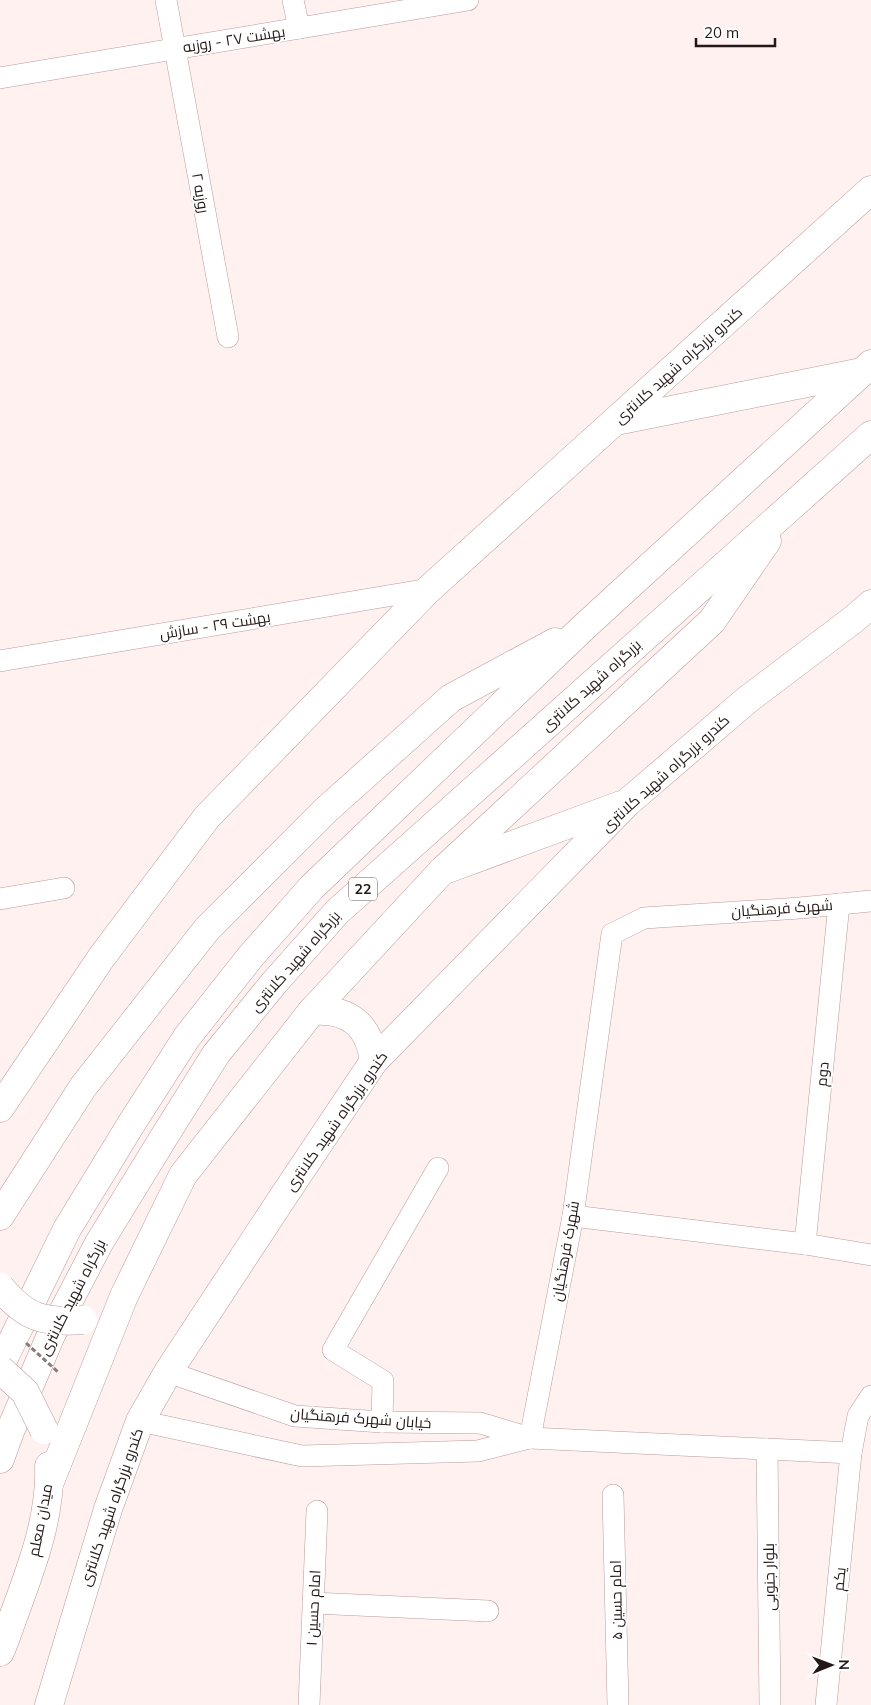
<svg xmlns="http://www.w3.org/2000/svg" width="871" height="1705" font-family="Mulish,Cairo,sans-serif">
<rect width="100%" height="100%" fill="#fef1f0"/>
<g fill="none" stroke-linecap="round" stroke-linejoin="round">
<g stroke="#b99c99" stroke-width="22">
<g id="minor">
<path d="M166,0L228,337"/>
<path d="M293,0L299,28"/>
<path d="M0,78L468,0"/>
<path d="M0,661L429,589"/>
<path d="M0,899L64,888"/>
<path d="M573,1216L805,1244L871,1255"/>
<path d="M805,1244L839,904"/>
<path d="M168,1372L295,1416L382,1422L480,1423L530,1438L851,1453"/>
<path d="M140,1421L302,1456L478,1451L529,1438"/>
<path d="M382,1422L383,1381L333,1350L438,1168"/>
<path d="M530,1438L573,1216L612,934L644,918L800,908L871,901"/>
<path d="M767,1449L770,1705"/>
<path d="M613,1495L618,1705"/>
<path d="M313,1603L488,1611"/>
<path d="M309,1705L317,1511"/>
<path d="M826,1705L851,1453L858,1416L871,1396"/>
</g>
</g>
<g stroke="#b99c99" stroke-width="29">
<g id="secondary">
<path d="M616,421L862,372"/>
<path d="M442,871L621,805"/>
<path d="M312,1011C349,1008 369,1025 374,1061"/>
<path d="M0,1108L101,958L207,817L429,589L871,190"/>
<path d="M49,1705L108,1509L140,1421L168,1372L283,1197L374,1061L628,802L747,700L854,619L871,604"/>
</g>
</g>
<g stroke="#b99c99" stroke-width="29">
<g id="trunk">
<path d="M0,1216L83,1087L207,929L326,810L451,698L555,642"/>
<path d="M0,1366L67,1229L133,1121L187,1037L251,956L312,887L585,626L871,364"/>
<path d="M0,1459L11,1429L51,1335L99,1243L164,1137L216,1054L274,983L337,912L871,435"/>
<path d="M49,1484L124,1296L183,1175L312,1011L442,871L712,621L767,541"/>
<path d="M0,1652C6,1639 10,1625 15,1612C32,1566 51,1516 49,1466"/>
</g>
</g>
<use href="#minor" stroke="#fff" stroke-width="21"/>
<use href="#secondary" stroke="#fff" stroke-width="28"/>
<use href="#trunk" stroke="#fff" stroke-width="28"/>
<g stroke="#b99c99" stroke-width="29" stroke-linecap="butt">
<g id="trunk-bridge">
<path d="M0,1287C26,1318 43,1323 83,1320"/>
<path d="M0,1369L25,1392L44,1430"/>
</g>
</g>
<path stroke="#887c7b" stroke-width="3" stroke-dasharray="5 2.5" stroke-linecap="butt" d="M26,1343L58,1372"/>
<use href="#trunk-bridge" stroke="#fff" stroke-width="28"/>
</g>
<g text-anchor="middle" dominant-baseline="central" stroke-width="4" stroke-linejoin="round" paint-order="stroke">
<rect fill="#fff" stroke="#655d5d" stroke-width="1" x="349" y="877.5" width="28" height="23" rx="4"/>
<g font-size="14" font-weight="bold" fill="#231817">
<text x="363" y="889">22</text>
</g>
<g font-size="15" fill="#231817" stroke="#fff">
<text transform="translate(234 39) rotate(-9)">بهشت ۲۷ - روزبه</text>
<text transform="translate(201 193) rotate(80)">۲ روزبه</text>
<text transform="translate(678 365) rotate(-42)">کندرو بزرگراه شهید کلانتری</text>
<text transform="translate(215 625) rotate(-9)">بهشت ۲۹ - سازش</text>
<text transform="translate(591 685) rotate(-42)">بزرگراه شهید کلانتری</text>
<text transform="translate(665 773) rotate(-42)">کندرو بزرگراه شهید کلانتری</text>
<text transform="translate(782 908) rotate(-4)">شهرک فرهنگیان</text>
<text transform="translate(295 961) rotate(-49)">بزرگراه شهید کلانتری</text>
<text transform="translate(822 1074) rotate(-84)">دوم</text>
<text transform="translate(336 1121) rotate(-55)">کندرو بزرگراه شهید کلانتری</text>
<text transform="translate(565 1251) rotate(-80)">شهرک فرهنگیان</text>
<text transform="translate(72 1297) rotate(-63)">بزرگراه شهید کلانتری</text>
<text transform="translate(361 1418) rotate(4)">خیابان شهرک فرهنگیان</text>
<text transform="translate(111 1507) rotate(-71)">کندرو بزرگراه شهید کلانتری</text>
<text transform="translate(40 1520) rotate(-79)">میدان معلم</text>
<text transform="translate(769 1577) rotate(-91)">بلوار جنوبی</text>
<text transform="translate(839 1579) rotate(-84)">یکم</text>
<text transform="translate(616 1600) rotate(-91)">امام حسین ۵</text>
<text transform="translate(313 1608) rotate(-87)">امام حسین ۱</text>
</g>
</g>
<g transform="translate(831 1665) rotate(89)" stroke="#ffffff" stroke-width="4" paint-order="stroke">
<path d="M0-4L9 19L0 12L-9 19Z" fill="#231817"/>
<text y="-8" font-size="14" font-weight="bold" text-anchor="middle" fill="#231817">N</text>
</g>
<path d="M696 38v8h79v-8" fill="none" stroke="#231817" stroke-width="2.5"/>
<text x="704" y="38" font-size="15" fill="#231817" stroke="#ffffff" stroke-width="4" paint-order="stroke">20 m</text>
</svg>
